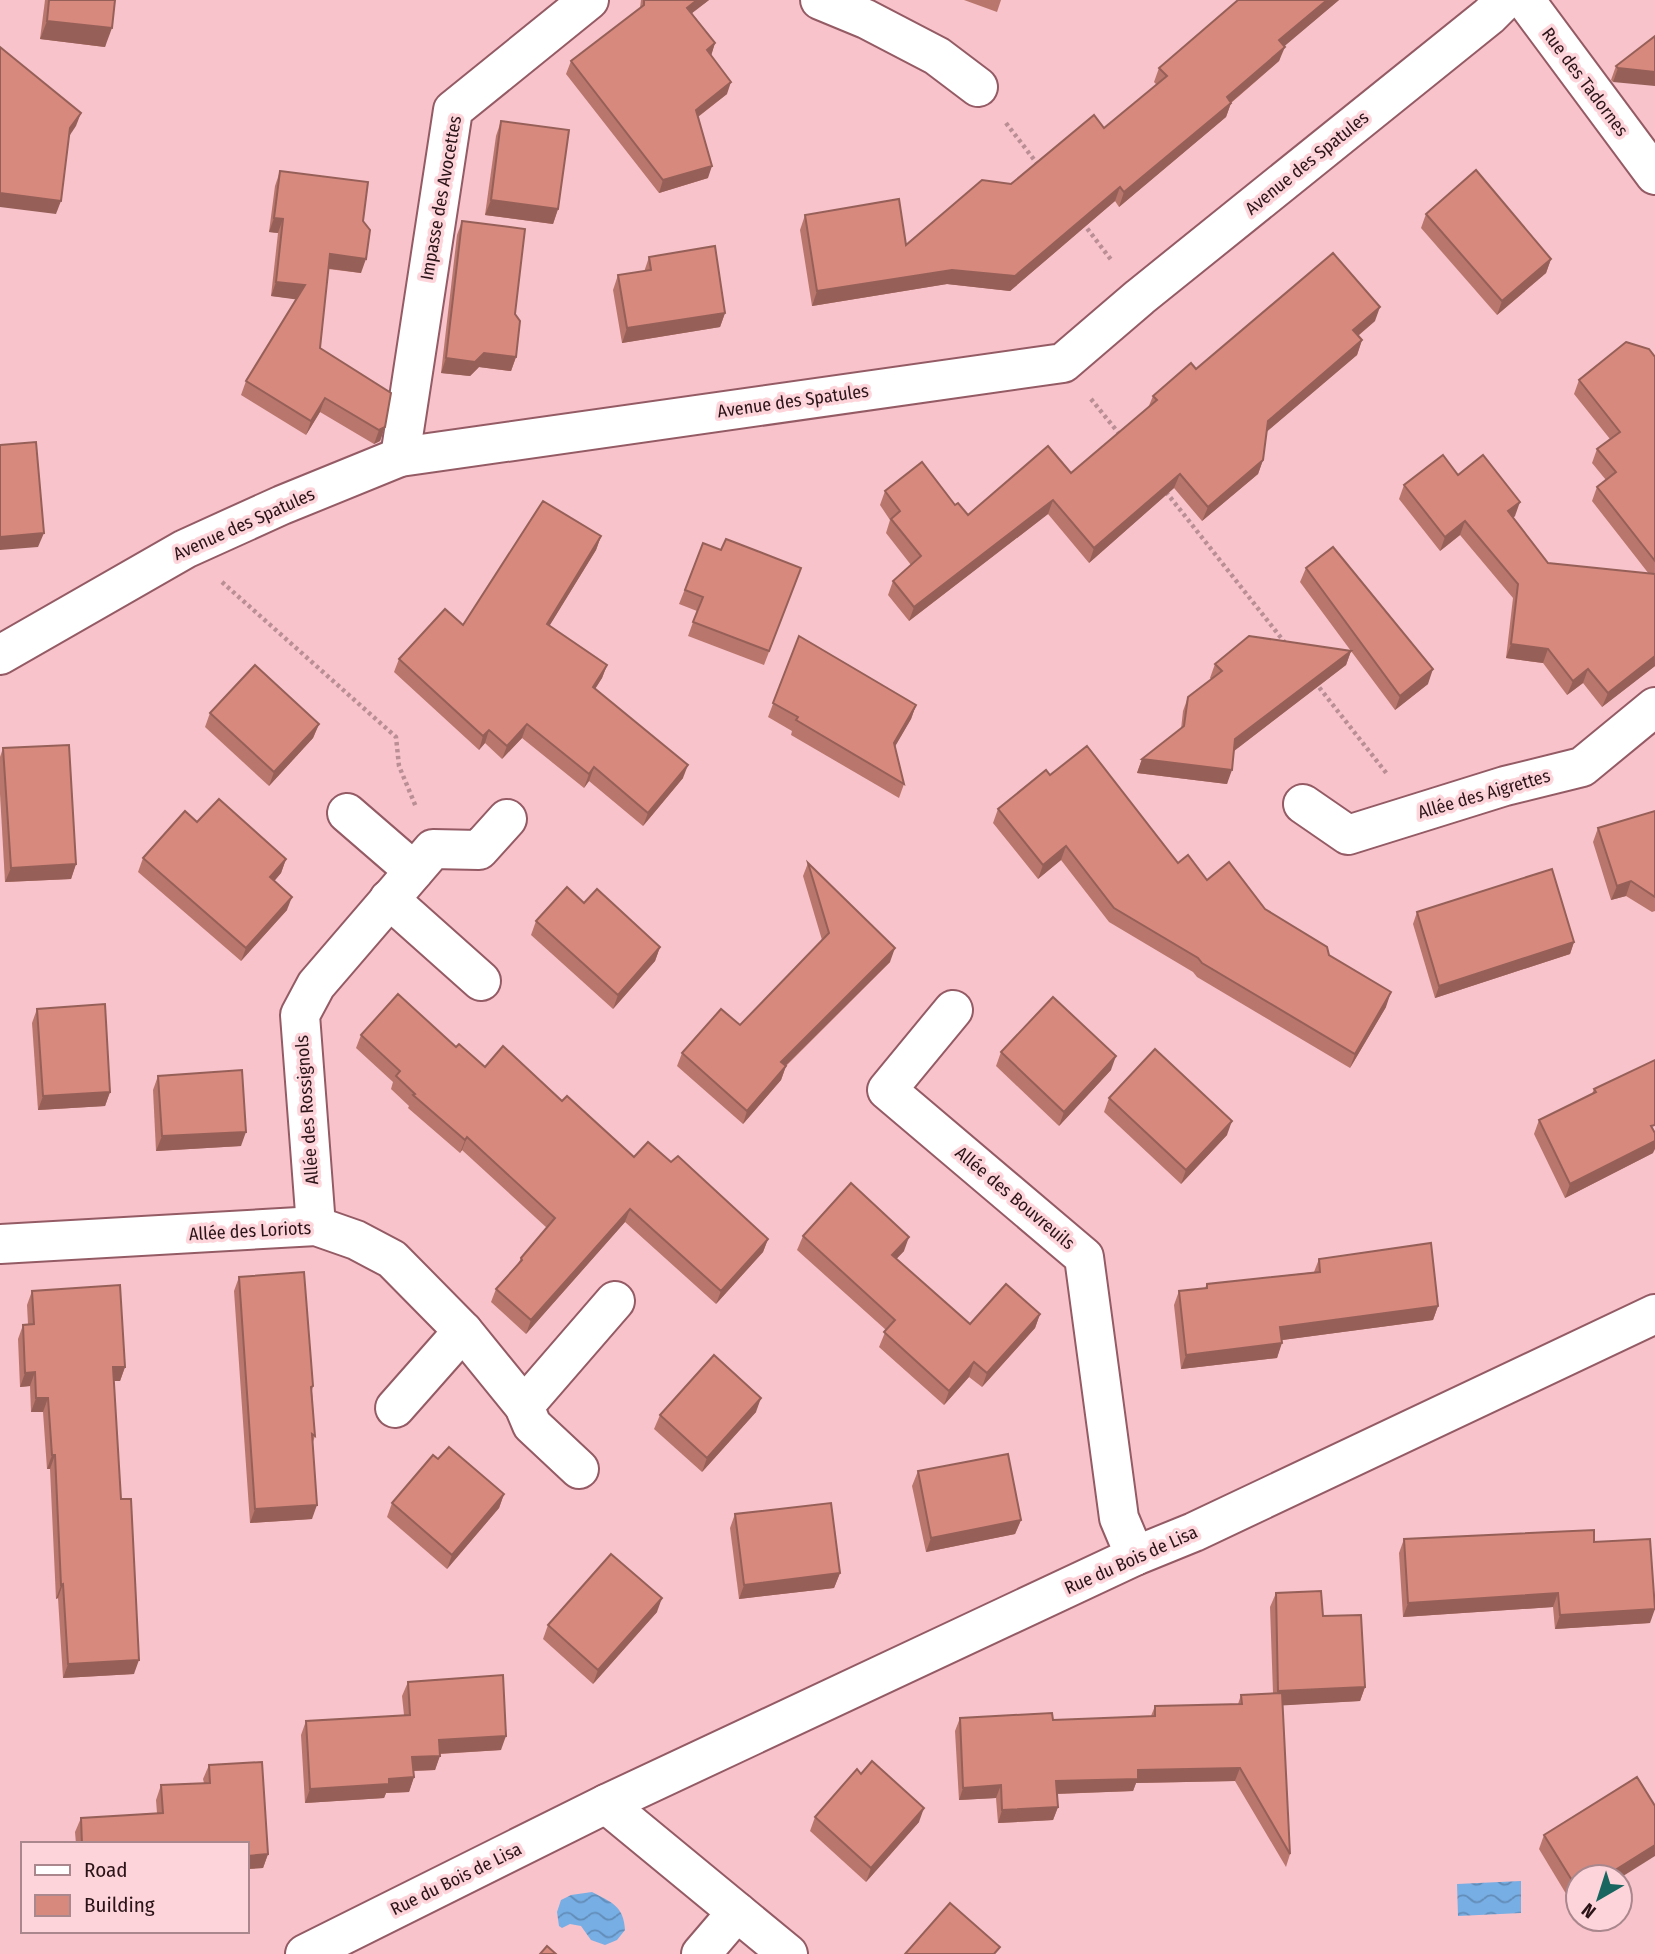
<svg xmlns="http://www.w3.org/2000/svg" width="1655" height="1954" font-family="'Fira Sans Condensed',sans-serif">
<defs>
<pattern id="water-waves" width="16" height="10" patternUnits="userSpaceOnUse" patternTransform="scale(1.75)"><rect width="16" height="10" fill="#77aee4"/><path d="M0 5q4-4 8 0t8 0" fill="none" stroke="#628cb8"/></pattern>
</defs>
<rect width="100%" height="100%" fill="#f8c3cb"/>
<g fill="url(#water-waves)">
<path d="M1521,1881V1913L1458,1916L1457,1884Z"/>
<path d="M592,1892C611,1902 624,1906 625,1930L617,1940L605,1945L591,1940L581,1926L570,1924L562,1928L559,1926L557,1912L561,1900L571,1895Z"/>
</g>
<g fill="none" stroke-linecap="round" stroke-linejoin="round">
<g stroke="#945b65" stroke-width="42">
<g id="street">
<path d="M820,0L866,19L937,56L978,87"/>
<path d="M1525,0L1655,175"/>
<path d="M400,457L453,110L589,0"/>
<path d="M0,655L185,549L282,505L400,457L1063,363L1140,297L1489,16L1505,0"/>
<path d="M1303,804L1348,835L1505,786L1582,767L1655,707"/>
<path d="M347,813L414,871"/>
<path d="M389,899L481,981"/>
<path d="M953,1010L887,1090L1084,1257L1119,1518L1135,1556"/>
<path d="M316,1226L300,1015L316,985L433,849L479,850L507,819"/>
<path d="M0,1244L316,1226L356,1240L392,1259L463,1331L524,1406L532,1425L579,1469"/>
<path d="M524,1406L615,1301"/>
<path d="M395,1408L463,1331"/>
<path d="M606,1804L788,1954"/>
<path d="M305,1954L606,1804L1135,1556L1194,1532L1655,1314"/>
<path d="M701,1954L737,1912"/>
</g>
</g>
<g stroke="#ba8e95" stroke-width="4.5" stroke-dasharray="3.5 3.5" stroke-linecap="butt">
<path d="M1006,123L1039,166"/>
<path d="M1083,223L1112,261"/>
<path d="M1091,399L1121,436"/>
<path d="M1166,492L1286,644"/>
<path d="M222,582L396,737L399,766L416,807"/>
<path d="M1315,682L1387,774"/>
</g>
<use href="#street" stroke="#fff" stroke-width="38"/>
</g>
<g fill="#b9766c">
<path d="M45,0H115L105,47L40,39Z"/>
<path d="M641,0H709L692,13L715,43L711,55L727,94L698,117L708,178L659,193L566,74L571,61L640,8Z"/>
<path d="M964,0H1001L997,12Z"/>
<path d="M1238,0H1339L1284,46L1279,61L1231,103L1226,117L1119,207L1115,201L1010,291L947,284L812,306L800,230L805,215L906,245L1104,128L1157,85L1154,82L1159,68Z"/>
<path d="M1655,36L1613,82L1611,80L1616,66Z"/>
<path d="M501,121L558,209L553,224L485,215L496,136Z"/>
<path d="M280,171L363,221L361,273L328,269L320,348L385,427L380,441L374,444L320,412L306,435L241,395L246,381L297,299L271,296L278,233L269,232L275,186Z"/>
<path d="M1426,214L1551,259L1546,273L1497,315L1421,228Z"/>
<path d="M462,221L515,314L516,357L511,371L479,367L470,376L441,373L457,235Z"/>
<path d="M649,257L725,313L720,327L622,343L613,290L618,275L644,272Z"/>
<path d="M1375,321L1358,336L1362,340L1357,355L1266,432L1263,460L1258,474L1202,521L1174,488L1089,563L1048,514L909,621L888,595L893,581L911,565L886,533L890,520L880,505L885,491L955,505L968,515L1071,473L1148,408L1153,396L1196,369Z"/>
<path d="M1655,357V666L1602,707L1583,683L1567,695L1543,663L1506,658L1513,598L1460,535L1440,551L1399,499L1404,485L1458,475L1515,516L1513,518L1548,563L1649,574L1592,501L1597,487L1606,480L1592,463L1597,449L1610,439L1574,394L1579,380Z"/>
<path d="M601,536L596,550L549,626L607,665L602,678L595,689L683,778L643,826L589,781L584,788L522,738L502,759L485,743L479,750L394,672L399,659L463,625Z"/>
<path d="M703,543L721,550L801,568L764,665L688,636L697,611L679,604Z"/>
<path d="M1306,568L1428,684L1395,710L1351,651L1346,665L1234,751L1227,784L1137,773L1142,759L1181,729L1183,711L1188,697L1211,679L1210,678L1215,664L1351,651L1300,582Z"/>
<path d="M799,636L916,705L911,719L895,746L904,784L899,798L791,735L792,731L768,717Z"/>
<path d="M210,713L319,724L313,738L269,786L205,727Z"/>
<path d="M3,748L76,864L71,879L5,882L0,794V757Z"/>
<path d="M1050,775L1178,863L1207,880L1265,909L1329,955L1386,1007L1350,1068L1197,977L1193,972L1109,922L1061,860L1038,879L993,823L998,809Z"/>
<path d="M1655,811V911L1652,912L1626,896L1611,900L1593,842L1598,828Z"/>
<path d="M197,822L286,859L281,873L274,881L287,910L241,961L138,872L143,858Z"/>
<path d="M808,863L890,962L786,1066L781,1080L743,1124L677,1066L682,1053L740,1025L822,940L803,876Z"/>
<path d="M584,903L660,947L655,961L613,1009L531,935L536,921Z"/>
<path d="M1417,912L1574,942L1570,954L1435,998L1413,924Z"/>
<path d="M37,1009L110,1092L105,1106L38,1110L32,1023Z"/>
<path d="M361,1035L456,1047L485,1067L562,1101L634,1157L671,1162L768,1239L763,1252L716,1304L625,1222L526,1334L491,1302L496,1289L518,1264L521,1258L547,1228L462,1150L460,1153L408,1108L409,1106L391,1089L393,1082L356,1048Z"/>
<path d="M1001,1052L1111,1070L1059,1126L996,1066Z"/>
<path d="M158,1076L241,1146L156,1151L153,1090Z"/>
<path d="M1594,1089L1653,1153L1565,1198L1534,1134L1539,1120L1592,1094Z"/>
<path d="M1109,1098L1227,1135L1181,1184L1104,1112Z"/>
<path d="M803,1236L904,1251L896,1259L970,1324L1040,1314L1035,1328L982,1387L969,1377L944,1405L879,1347L886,1330L797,1250Z"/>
<path d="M1319,1259L1438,1306L1433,1320L1282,1340L1277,1358L1181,1369L1174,1305L1179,1291L1205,1288L1207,1284L1314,1272Z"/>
<path d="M239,1277L313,1386L312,1391L315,1436L313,1442L312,1519L250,1523L234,1291Z"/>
<path d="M32,1291L125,1367L120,1381H113L121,1499L134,1674L63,1678L58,1598L56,1599L50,1469H47L43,1412H31L30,1386L20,1387L18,1339L23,1325L28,1324L27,1305Z"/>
<path d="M756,1412L702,1472L654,1429L660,1415Z"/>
<path d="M438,1459L504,1494L499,1508L447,1569L387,1517L392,1503Z"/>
<path d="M918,1471L1021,1520L1015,1534L926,1552L912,1486Z"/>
<path d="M735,1514L840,1573L834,1588L739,1599L730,1528Z"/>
<path d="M1404,1539L1594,1542L1650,1623L1555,1629L1553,1607L1403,1617L1399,1553Z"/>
<path d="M1276,1593L1323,1616L1365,1687L1360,1701L1282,1705L1290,1854L1286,1867L1235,1781L1136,1783L1133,1791L1057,1794L1058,1807L1053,1820L998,1823L996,1798L959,1800L955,1731L960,1718L1053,1720L1151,1716L1155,1706L1238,1704L1241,1695L1273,1693L1270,1607Z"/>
<path d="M657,1612L593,1684L543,1639L548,1625Z"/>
<path d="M408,1682L501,1750L440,1754L435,1770L413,1771L414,1777L409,1792L386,1793L384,1798L305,1803L301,1735L306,1721L404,1715L402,1696Z"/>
<path d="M209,1765L268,1854L263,1868L247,1869V1844H76L75,1832L81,1818L157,1813L156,1800L161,1785L204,1783L203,1779Z"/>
<path d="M861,1774L919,1822L866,1882L810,1831L815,1817Z"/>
<path d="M1544,1835L1578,1877V1904L1574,1907L1539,1849Z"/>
</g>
<g fill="#966058">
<path d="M697,0H709L683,20L687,8Z"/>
<path d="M1327,0H1339L1274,55L1279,40Z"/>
<path d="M47,21L112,28L105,47L40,39Z"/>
<path d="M715,43L711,56L707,50Z"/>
<path d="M1285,47L1279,61L1221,111L1227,97Z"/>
<path d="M1618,68L1655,72V86L1613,82Z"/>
<path d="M731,82L727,94L691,122L696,110Z"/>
<path d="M1231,103L1226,117L1119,207L1124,192Z"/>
<path d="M81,113L76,126L66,141L70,128Z"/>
<path d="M712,166L708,178L659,193L663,180Z"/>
<path d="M1120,187L1115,201L1010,291L947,284L812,306L817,291Z"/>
<path d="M0,193L61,201L56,214L0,207Z"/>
<path d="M491,200L558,209L553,224L485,215Z"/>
<path d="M274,218L283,219L278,233L269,232Z"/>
<path d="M330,254L366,259L361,273L325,268Z"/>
<path d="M1551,259L1546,273L1497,315L1502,301Z"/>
<path d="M276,282L305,285L300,300L271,296Z"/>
<path d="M1380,307L1375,321L1348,344L1353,330Z"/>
<path d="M725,313L720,327L622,343L627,328Z"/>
<path d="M1362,340L1357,355L1263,435L1268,421Z"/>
<path d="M484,353L516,357L511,371L479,367L470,376L441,373L446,358Z"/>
<path d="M325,398L320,412L306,435L311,421Z"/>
<path d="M385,427L380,441L374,444L379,430Z"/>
<path d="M1263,460L1258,474L1202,521L1208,507Z"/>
<path d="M1180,474L1174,488L1089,563L1094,548Z"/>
<path d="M1053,500L1048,514L909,621L914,607Z"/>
<path d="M1520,502L1515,516L1503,525L1508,511Z"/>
<path d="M1465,521L1460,535L1440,551L1445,537Z"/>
<path d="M44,533L38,547L0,550V537Z"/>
<path d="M601,536L596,550L542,638L547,624Z"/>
<path d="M1511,644L1548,649L1543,663L1506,658Z"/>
<path d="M1351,651L1346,665L1230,754L1235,739Z"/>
<path d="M1655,656V666L1602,707L1608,693Z"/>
<path d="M607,665L602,678L588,700L593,687Z"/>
<path d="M1433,669L1428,684L1395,710L1400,696Z"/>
<path d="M1588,669L1583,683L1567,695L1573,681Z"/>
<path d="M916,705L911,719L889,757L894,743Z"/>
<path d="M319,724L313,738L269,786L274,772Z"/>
<path d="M527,724L522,738L502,759L507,746Z"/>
<path d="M489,730L485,743L479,750L483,736Z"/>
<path d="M1142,759L1232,770L1227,784L1137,773Z"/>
<path d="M688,765L683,778L643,826L648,813Z"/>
<path d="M594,767L589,781L584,788L589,774Z"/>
<path d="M1066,846L1061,860L1038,879L1043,865Z"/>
<path d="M286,859L281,873L266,891L270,877Z"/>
<path d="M76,864L71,879L5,882L11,868Z"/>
<path d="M1631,881L1626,896L1611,900L1617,886Z"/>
<path d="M292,897L287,910L241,961L246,948Z"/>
<path d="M1574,942L1570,954L1435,998L1439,986Z"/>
<path d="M660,947L655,961L613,1009L618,995Z"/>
<path d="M895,948L890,962L776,1075L781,1062Z"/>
<path d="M1391,992L1386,1007L1350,1068L1355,1054Z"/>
<path d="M1116,1056L1111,1070L1059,1126L1064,1112Z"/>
<path d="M786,1066L781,1080L743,1124L747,1111Z"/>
<path d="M110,1092L105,1106L38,1110L43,1096Z"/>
<path d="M1232,1121L1227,1135L1181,1184L1186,1170Z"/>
<path d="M246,1132L241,1146L156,1151L162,1136Z"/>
<path d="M467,1137L462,1150L460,1153L465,1140Z"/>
<path d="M1655,1141V1149L1653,1153L1565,1198L1570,1184Z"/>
<path d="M630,1209L625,1222L526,1334L531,1320Z"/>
<path d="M909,1237L904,1251L887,1269L892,1255Z"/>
<path d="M768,1239L763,1252L716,1304L721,1291Z"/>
<path d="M1438,1306L1433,1320L1275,1341L1280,1327Z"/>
<path d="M1040,1314L1035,1328L982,1387L987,1373Z"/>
<path d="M1282,1343L1277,1358L1181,1369L1186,1355Z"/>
<path d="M974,1362L969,1377L944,1405L949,1391Z"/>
<path d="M113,1367H125L120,1381H108Z"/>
<path d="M35,1372L30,1386L20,1387L25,1373Z"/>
<path d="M36,1398H48L43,1412H31Z"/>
<path d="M761,1398L756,1412L702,1472L707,1458Z"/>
<path d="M52,1455H55L50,1469H47Z"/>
<path d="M504,1494L499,1508L447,1569L452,1555Z"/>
<path d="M317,1505L312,1519L250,1523L255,1509Z"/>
<path d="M1021,1520L1015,1534L926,1552L931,1538Z"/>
<path d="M840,1573L834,1588L739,1599L744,1585Z"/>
<path d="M63,1584L58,1598L56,1599L61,1585Z"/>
<path d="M1558,1593L1553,1607L1403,1617L1408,1603Z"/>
<path d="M662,1598L657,1612L593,1684L598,1670Z"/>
<path d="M1655,1609L1650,1623L1555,1629L1560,1615Z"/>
<path d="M139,1660L134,1674L63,1678L68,1664Z"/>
<path d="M1365,1687L1360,1701L1273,1706L1278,1691Z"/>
<path d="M506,1736L501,1750L434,1754L439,1740Z"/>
<path d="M440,1756L435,1770L407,1771L412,1757Z"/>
<path d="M1240,1768L1235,1781L1136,1783L1133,1791L1051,1794L1056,1781L1138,1770Z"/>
<path d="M414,1777L409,1792L386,1793L384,1798L305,1803L310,1789L389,1779Z"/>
<path d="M1001,1785L996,1798L959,1800L963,1788Z"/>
<path d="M1058,1807L1053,1820L998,1823L1002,1810Z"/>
<path d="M924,1808L919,1822L866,1882L871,1868Z"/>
<path d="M1655,1845V1856L1620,1878L1604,1877Z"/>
<path d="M268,1854L263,1868L247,1869V1856Z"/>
</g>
<g fill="#d7897e" stroke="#966058" stroke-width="2">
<path d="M49,0H115L112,28L47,21Z"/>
<path d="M644,0H697L687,8L715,43L707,50L731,82L696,110L712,166L663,180L571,61L644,5Z"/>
<path d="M1238,0H1327L1279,40L1285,47L1227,97L1231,103L1124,192L1120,187L1015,276L952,270L817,291L805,215L899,199L906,245L982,180L1011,184L1094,115L1104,128L1167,76L1159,68Z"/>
<path d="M1655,36V72L1618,68L1616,66Z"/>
<path d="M0,47L81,113L70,128L61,201L0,193Z"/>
<path d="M501,121L569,130L558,209L491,200Z"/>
<path d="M1476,170L1551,259L1502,301L1426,214Z"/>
<path d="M280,171L368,182L363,221L370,230L366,259L330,254L320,348L391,393L385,427L379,430L325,398L311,421L246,381L305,285L276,282L283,219L274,218Z"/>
<path d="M462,221L525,229L515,314L520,321L516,357L484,353L475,362L446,358Z"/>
<path d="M715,246L725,313L627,328L618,275L651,270L649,257Z"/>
<path d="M1333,253L1380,307L1353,330L1362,340L1268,421L1263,460L1208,507L1180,474L1094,548L1053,500L914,607L893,581L921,556L891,519L900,511L885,491L922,462L955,505L958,503L968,515L1048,446L1071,473L1157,400L1153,396L1191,363L1196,369Z"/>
<path d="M1626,342L1649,349L1655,357V561L1597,487L1616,472L1597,449L1620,432L1579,380Z"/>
<path d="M36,442L44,533L0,537V445Z"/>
<path d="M1443,455L1458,475L1483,455L1520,502L1508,511L1548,563L1655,574V656L1608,693L1588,669L1573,681L1548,649L1511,644L1518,584L1465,521L1445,537L1404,485Z"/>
<path d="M543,501L601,536L547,624L607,665L593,687L688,765L648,813L594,767L589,774L527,724L507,746L489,730L483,736L399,659L445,609L463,625Z"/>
<path d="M726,539L801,568L769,651L693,622L703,597L685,590L703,543L721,550Z"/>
<path d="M1333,547L1433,669L1400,696L1306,568Z"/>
<path d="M799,636L916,705L894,743L904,784L796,720L798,717L773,703Z"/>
<path d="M1249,636L1351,651L1235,739L1232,770L1142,759L1184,726L1188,697L1222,671L1215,664Z"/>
<path d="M255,665L319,724L274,772L210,713Z"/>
<path d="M69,745L76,864L11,868L3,748Z"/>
<path d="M1087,746L1178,863L1188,855L1207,880L1229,862L1265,909L1327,947L1329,955L1391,992L1355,1054L1202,963L1198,958L1114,908L1066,846L1043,865L998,809L1046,770L1050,775Z"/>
<path d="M219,799L286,859L270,877L292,897L246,948L143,858L185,811L197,822Z"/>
<path d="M1655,811V897L1631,881L1617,886L1598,828Z"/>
<path d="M808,863L895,948L781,1062L786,1066L747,1111L682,1053L721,1009L740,1025L829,933Z"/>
<path d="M1552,869L1574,942L1439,986L1417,912Z"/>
<path d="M567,887L584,903L597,889L660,947L618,995L536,921Z"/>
<path d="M398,994L456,1047L459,1044L485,1067L503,1046L562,1101L567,1096L634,1157L648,1142L671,1162L678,1156L768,1239L721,1291L630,1209L531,1320L496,1289L522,1260L521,1258L555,1218L467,1137L465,1140L413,1095L415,1094L396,1076L400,1071L361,1035Z"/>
<path d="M1053,997L1116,1056L1064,1112L1001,1052Z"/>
<path d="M105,1004L110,1092L43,1096L37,1009Z"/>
<path d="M1155,1049L1232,1121L1186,1170L1109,1098Z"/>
<path d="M1655,1060V1125L1651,1126L1655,1133V1141L1570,1184L1539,1120L1596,1092L1594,1089Z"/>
<path d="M242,1070L246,1132L162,1136L158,1076Z"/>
<path d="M851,1183L909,1237L892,1255L970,1324L1006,1284L1040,1314L987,1373L974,1362L949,1391L884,1332L895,1320L803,1236Z"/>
<path d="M1431,1243L1438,1306L1280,1327L1282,1343L1186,1355L1179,1291L1207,1288V1284L1320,1272L1319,1259Z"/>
<path d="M304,1272L313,1386L311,1387L315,1436L312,1434L317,1505L255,1509L239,1277Z"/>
<path d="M120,1285L125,1367H113L121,1499H131L139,1660L68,1664L63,1584L61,1585L55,1455H52L48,1398H36L35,1372L25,1373L23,1325L34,1324L32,1291Z"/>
<path d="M714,1355L761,1398L707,1458L660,1415Z"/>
<path d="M449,1447L504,1494L452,1555L392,1503L433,1455L438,1459Z"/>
<path d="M1008,1454L1021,1520L931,1538L918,1471Z"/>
<path d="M831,1503L840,1573L744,1585L735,1514Z"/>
<path d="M1594,1530V1542L1650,1539L1655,1609L1560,1615L1558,1593L1408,1603L1404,1539Z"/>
<path d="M611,1554L662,1598L598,1670L548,1625Z"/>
<path d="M1321,1591L1323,1616L1361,1615L1365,1687L1278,1691L1276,1593Z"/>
<path d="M503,1675L506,1736L439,1740L440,1756L412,1757L414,1777L389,1779V1784L310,1789L306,1721L410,1715L408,1682Z"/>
<path d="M1282,1693L1290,1854L1240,1768L1138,1770V1779L1056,1781L1058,1807L1002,1810L1001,1785L963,1788L960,1718L1052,1713L1053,1720L1155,1716V1706L1242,1704L1241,1695Z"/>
<path d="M872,1761L924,1808L871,1868L815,1817L857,1769L861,1774Z"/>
<path d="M262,1762L268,1854L247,1856V1844H82L81,1818L163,1813L161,1785L210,1783L209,1765Z"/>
<path d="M1637,1777L1655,1806V1845L1604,1877H1578V1890L1544,1835Z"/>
<path d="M950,1903L1000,1947L994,1954H905Z"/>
<path d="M547,1946L556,1954H540Z"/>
</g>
<g text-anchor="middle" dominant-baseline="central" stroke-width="7" stroke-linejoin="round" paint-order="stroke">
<g font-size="18" fill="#2b1418" stroke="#fdd4da">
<text transform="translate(1585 82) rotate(53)">Rue des Tadornes</text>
<text transform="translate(1307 163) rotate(-39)">Avenue des Spatules</text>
<text transform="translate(441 198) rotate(-80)">Impasse des Avocettes</text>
<text transform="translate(793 401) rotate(-8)">Avenue des Spatules</text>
<text transform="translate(244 524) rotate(-24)">Avenue des Spatules</text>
<text transform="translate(1484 794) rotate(-16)">Allée des Aigrettes</text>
<text transform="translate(307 1110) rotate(-94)">Allée des Rossignols</text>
<text transform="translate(1015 1198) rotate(40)">Allée des Bouvreuils</text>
<text transform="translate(250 1231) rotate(-3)">Allée des Loriots</text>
<text transform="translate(1131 1560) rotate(-24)">Rue du Bois de Lisa</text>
<text transform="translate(456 1879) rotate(-26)">Rue du Bois de Lisa</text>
</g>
</g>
<rect x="21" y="1842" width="228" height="91" fill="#fdd4da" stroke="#a9878c" stroke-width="2"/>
<rect x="35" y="1865" width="35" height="10" fill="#ffffff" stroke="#a9878c" stroke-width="2"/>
<text x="84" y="1877" font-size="21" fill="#2b1418">Road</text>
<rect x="35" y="1895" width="35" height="21" fill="#d7897e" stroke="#a9878c" stroke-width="2"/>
<text x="84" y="1912" font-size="21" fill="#2b1418">Building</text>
<g transform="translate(1599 1898) rotate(219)"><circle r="33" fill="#fdd4da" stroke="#a9878c" stroke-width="2"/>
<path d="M0-5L12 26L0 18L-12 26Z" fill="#196560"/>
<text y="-10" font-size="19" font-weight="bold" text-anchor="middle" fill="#2b1418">N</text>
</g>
</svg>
